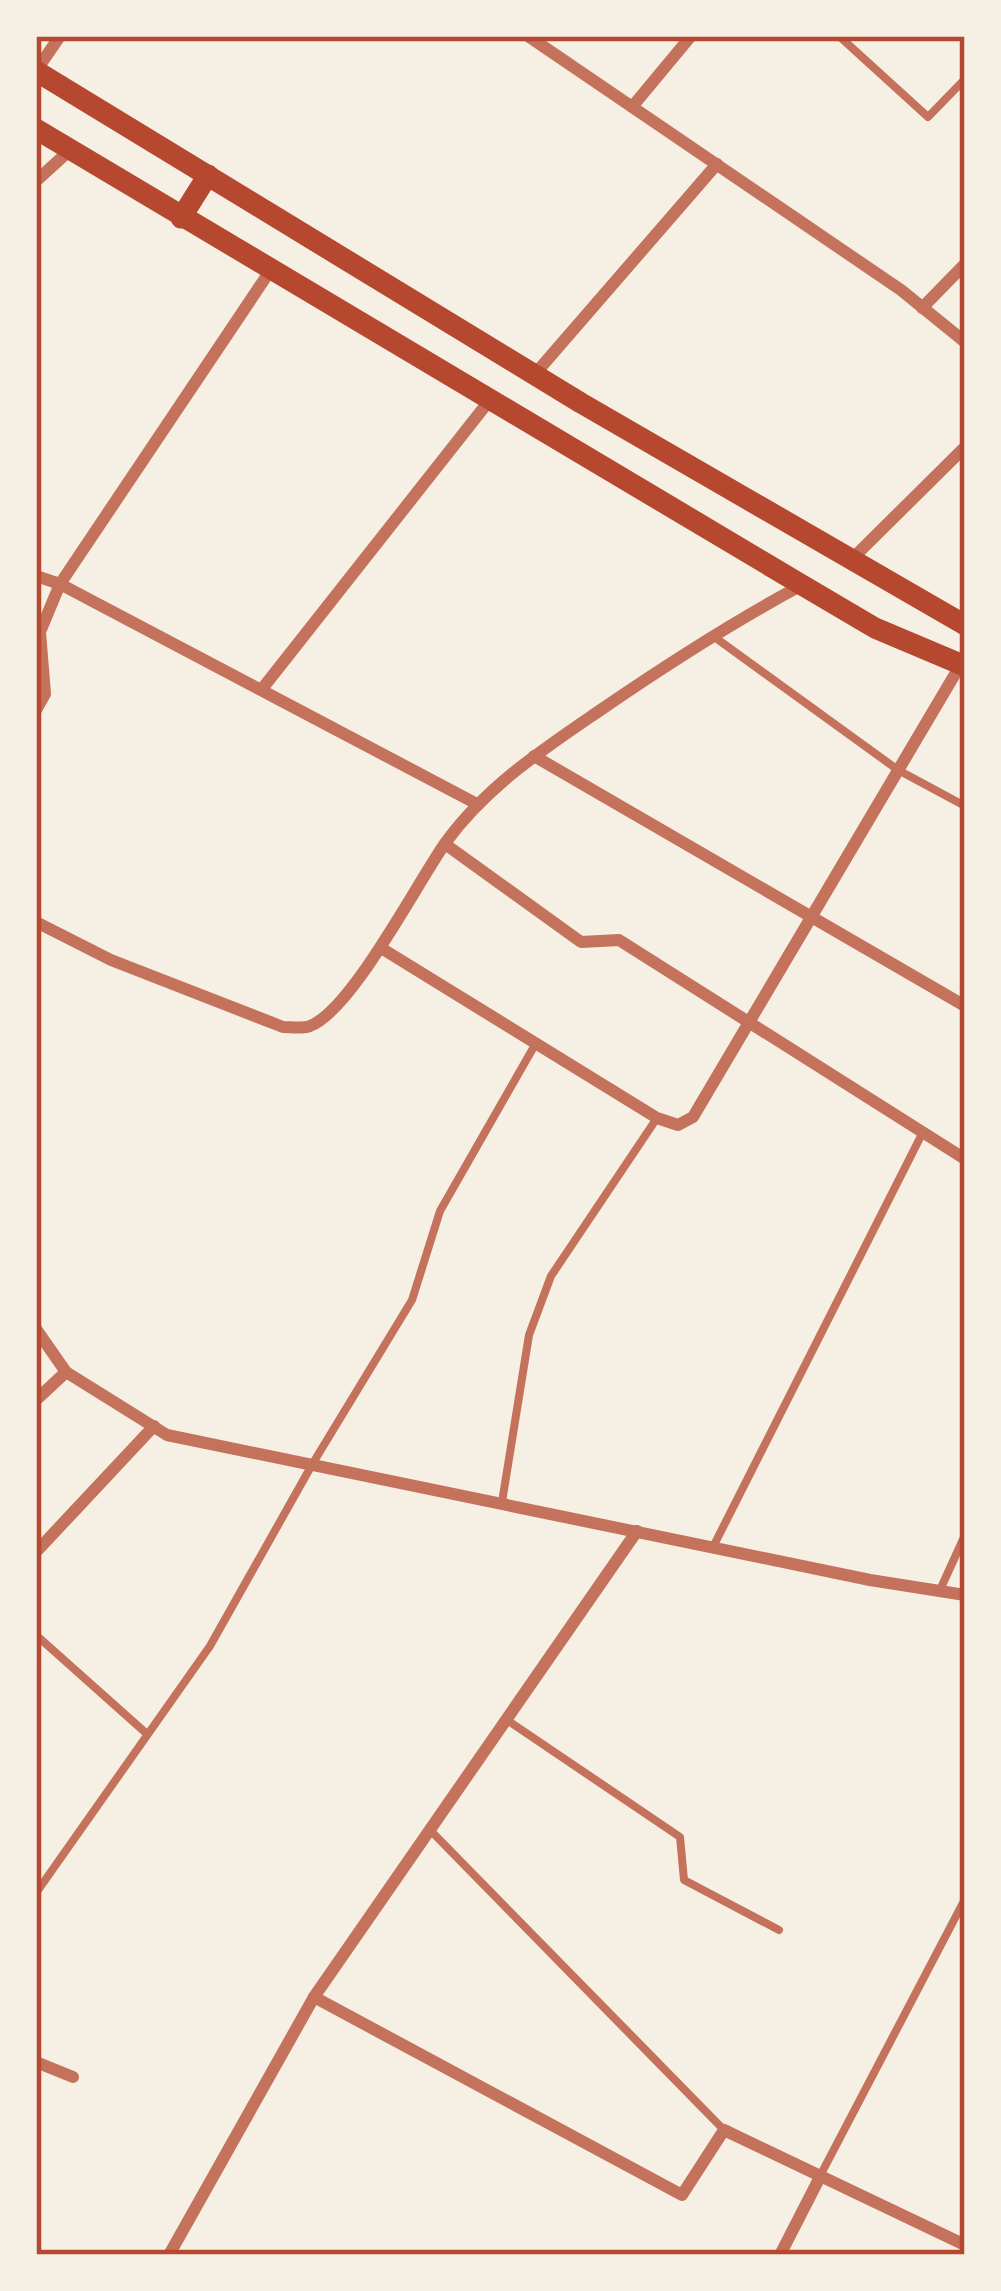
<svg xmlns="http://www.w3.org/2000/svg" width="1001" height="2291" font-family="Helvetica,sans-serif">
<rect width="100%" height="100%" fill="#f6efe4"/>
<g fill="none" stroke-linecap="round" stroke-linejoin="round">
<g stroke="#c5725c" stroke-width="8">
<path d="M839,36L928,117L965,79"/>
<path d="M713,636L898,770L965,806"/>
<path d="M502,1502L529,1335L551,1276L657,1118"/>
<path d="M713,1547L923,1132"/>
<path d="M940,1590L965,1535"/>
<path d="M36,1635L147,1734"/>
<path d="M507,1720L680,1837L684,1880L779,1930"/>
<path d="M430,1830L724,2130"/>
<path d="M36,1893L210,1646L313,1463L412,1300L440,1211L536,1043"/>
<path d="M820,2176L965,1899"/>
</g>
<g stroke="#c5725c" stroke-width="12">
<path d="M528,36L901,290L965,342"/>
<path d="M36,71L60,36"/>
<path d="M632,107L691,36"/>
<path d="M36,181L69,151"/>
<path d="M922,308L965,264"/>
<path d="M535,374L717,164"/>
<path d="M851,560L965,447"/>
<path d="M36,576L60,584L477,804"/>
<path d="M262,689L489,401"/>
<path d="M36,710L45,694L40,632L60,584L270,271"/>
<path d="M534,756L965,1006"/>
<path d="M445,844L581,942L619,940L965,1159"/>
<path d="M36,922L111,960L283,1027C291,1027 303,1029 310,1026C352,1010 418,881 446,842C487,786 542,750 599,711C666,665 729,624 802,585"/>
<path d="M381,948L657,1118L678,1125L693,1117L961,664"/>
<path d="M36,1329L66,1372L167,1435L870,1580L965,1595"/>
<path d="M36,1400L66,1372"/>
<path d="M36,1552L154,1426"/>
<path d="M314,1997L682,2195L724,2130L965,2245"/>
<path d="M36,2062L73,2077"/>
<path d="M169,2255L314,1997L637,1531"/>
<path d="M780,2255L820,2177"/>
</g>
<g stroke="#b5482f" stroke-width="21">
<path d="M36,71L581,403L965,625"/>
<path d="M36,129L802,585L875,628L965,666"/>
<path d="M181,218L208,175"/>
</g>
</g>
<rect width="1001" height="2291" fill="none" stroke="#f6efe4" stroke-width="78"/>
<rect x="39" y="39" width="923" height="2213" fill="none" stroke="#b5482f" stroke-width="4.5"/>
</svg>
